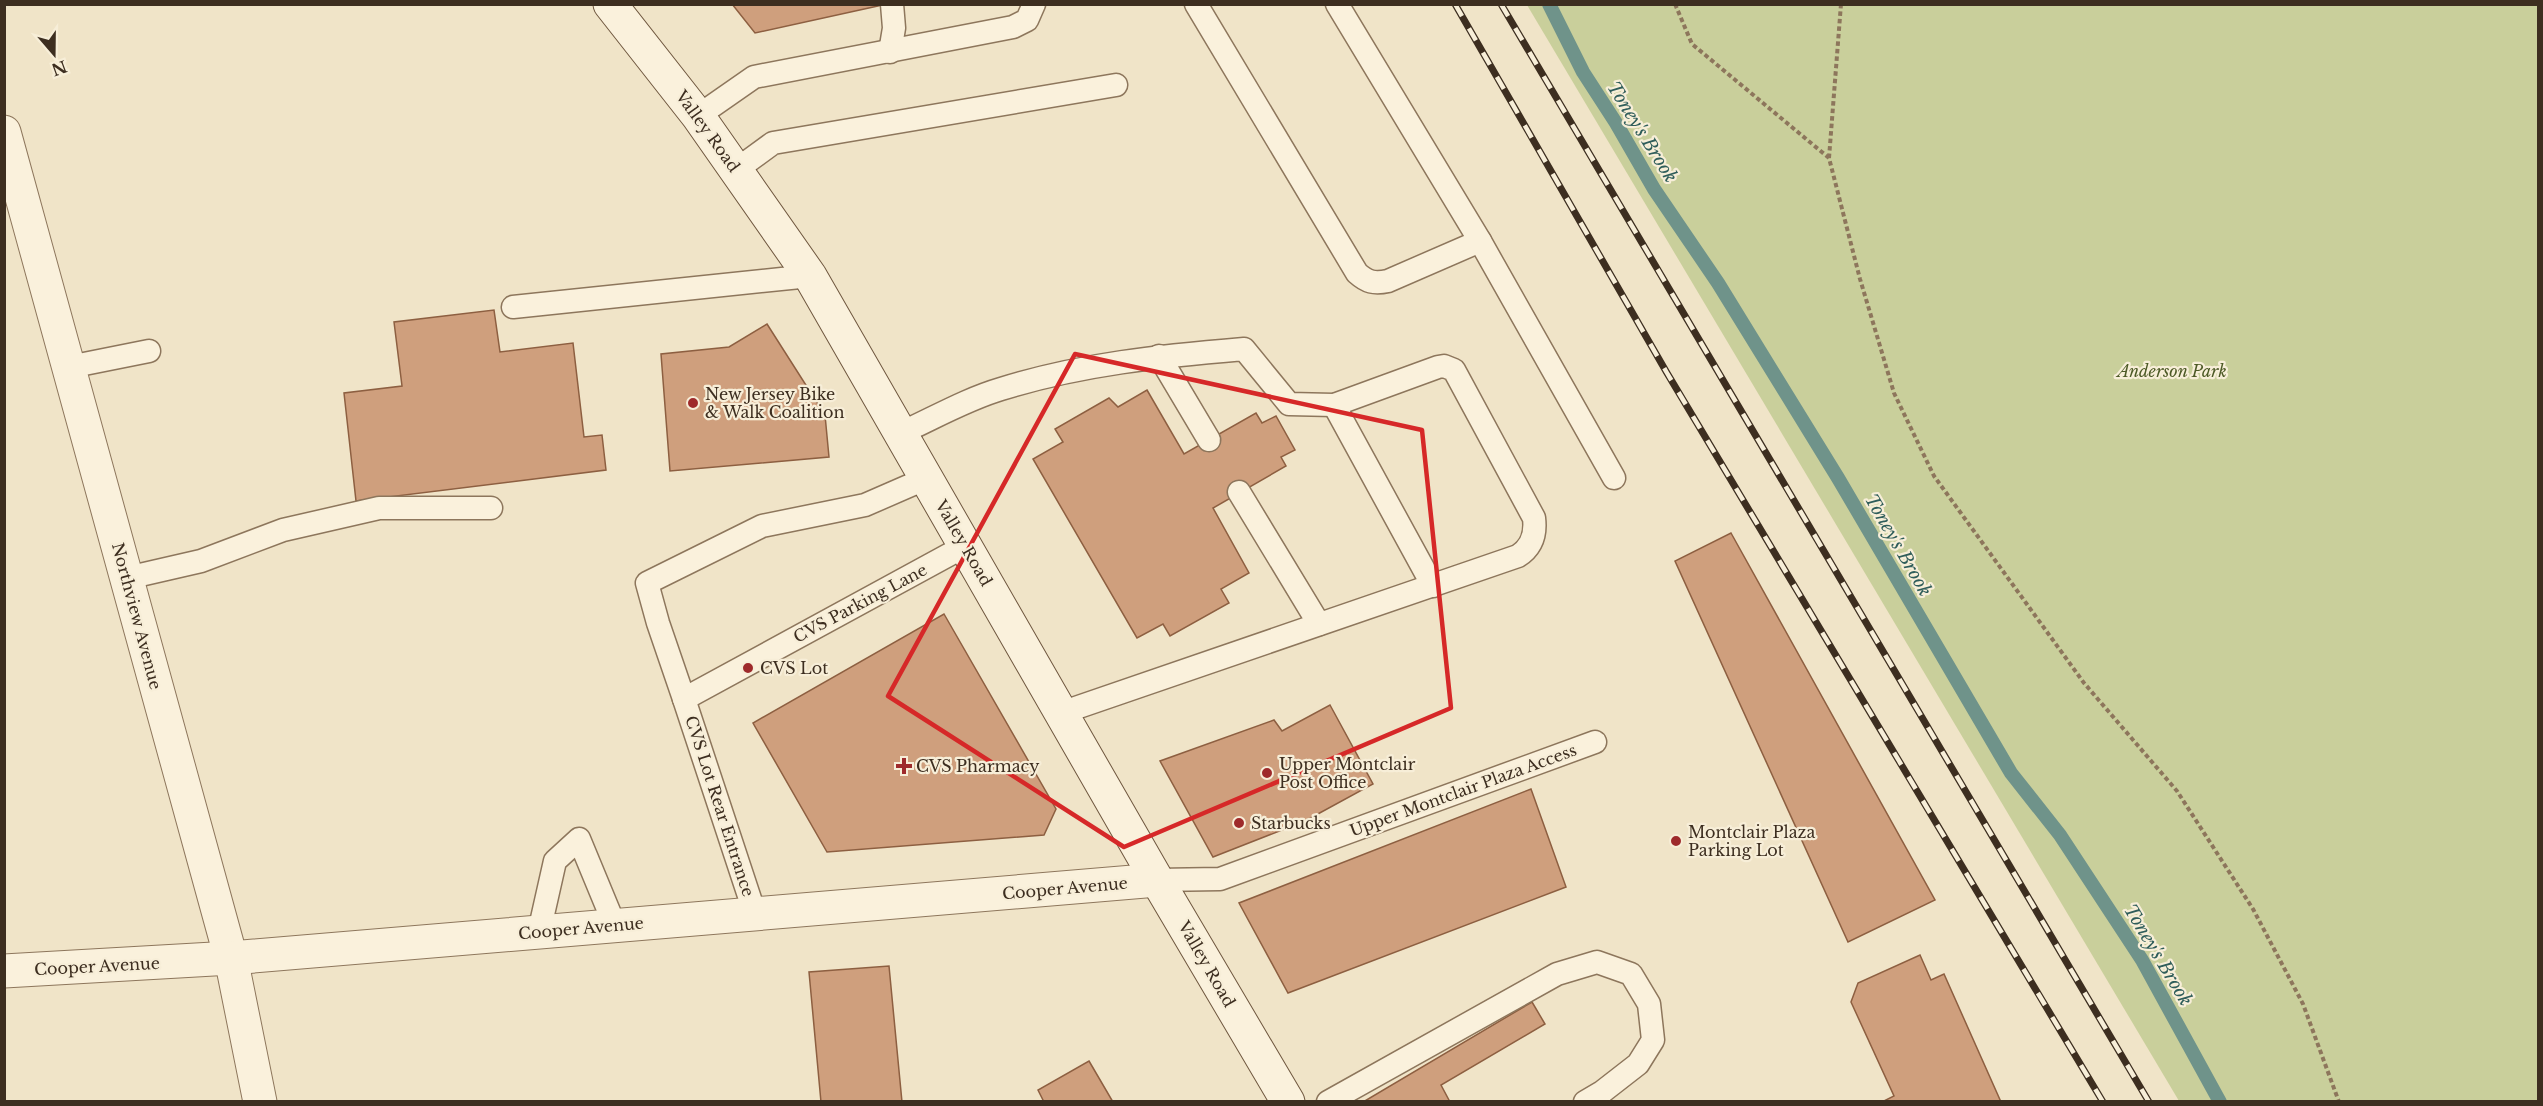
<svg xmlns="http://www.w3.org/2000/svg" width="2543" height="1106" font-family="'Libre Baskerville',serif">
<rect width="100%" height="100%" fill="#f0e4c8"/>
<path fill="#c9cf9b" d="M1527,5H2538V1101H2179Z"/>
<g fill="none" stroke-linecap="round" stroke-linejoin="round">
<path stroke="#6f938a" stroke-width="14" d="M1549,4L1583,72L1616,123L1654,189L1718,283L1838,478L2011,773L2060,835L2142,960L2220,1102"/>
</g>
<g fill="#cf9f7d" stroke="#8d5f41" stroke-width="1.5">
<path d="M732,4H887L755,33Z"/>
<path d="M494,310L500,352L573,343L584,437L602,435L606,470L356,501L344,393L402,386L394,322Z"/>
<path d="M767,324L825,415L829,457L670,471L661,354L729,347Z"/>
<path d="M1147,390L1184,454L1256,413L1262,423L1276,416L1295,450L1281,457L1286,466L1213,508L1249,573L1221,589L1229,603L1170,636L1163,624L1137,638L1033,459L1063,442L1055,429L1109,398L1118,407Z"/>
<path d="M1731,533L1935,900L1848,942L1675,561Z"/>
<path d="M944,614L1056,809L1044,835L827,852L753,723Z"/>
<path d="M1330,705L1373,784L1305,821L1213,857L1160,761L1274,720L1282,731Z"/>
<path d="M1531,789L1566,887L1288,993L1239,903Z"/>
<path d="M1920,955L1931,980L1944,974L2001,1102H1882L1894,1096L1851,1002L1858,983Z"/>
<path d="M889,966L902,1102H821L809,972Z"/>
<path d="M1532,1002L1545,1024L1441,1085L1450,1102H1363Z"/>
<path d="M1089,1061L1113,1102H1044L1038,1090Z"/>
</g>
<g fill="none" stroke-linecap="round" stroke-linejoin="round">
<g stroke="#8d765c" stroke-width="25">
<g id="lane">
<path d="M1196,4L1357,273C1367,282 1374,284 1388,281L1480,241"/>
<path d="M1337,4L1480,241L1614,478"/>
<path d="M890,52L894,28L892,4"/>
<path d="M698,116L754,77L1013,27L1027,20L1034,4"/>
<path d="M736,170L773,143L1116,85"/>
<path d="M513,307L810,276"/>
<path d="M1159,356L1209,440"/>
<path d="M69,367L149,351"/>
<path d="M1334,405L1433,586"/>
<path d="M901,433C934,418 967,399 1001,389C1081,364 1161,356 1244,349L1289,404L1334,405L1438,367L1444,366L1454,370L1534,518C1536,534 1532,547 1518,556L1061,713"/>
<path d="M927,478L865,505L762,526L647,583L658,623L684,699L965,546"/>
<path d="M1239,492L1319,624"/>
<path d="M127,578L201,561L283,530L379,508H491"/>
<path d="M684,699L755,914"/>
<path d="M1157,880L1220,879L1595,742"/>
<path d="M539,932L555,861L579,839L615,926"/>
<path d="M1328,1102L1557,974L1597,962L1631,974L1649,1004L1653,1040L1638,1064L1602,1092L1585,1102"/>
</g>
</g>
<g stroke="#8d765c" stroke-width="35">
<g id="street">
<path d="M4,132L231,958L260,1102"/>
<path d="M4,971L231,958L1157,880"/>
</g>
</g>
<g stroke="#6f573f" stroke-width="35">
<path id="secondary" d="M610,4L698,116L810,276L1157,880L1288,1102"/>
</g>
<g stroke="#8d765c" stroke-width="4" stroke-dasharray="4.5 3" stroke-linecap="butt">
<path d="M1675,4L1692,44L1829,158L1860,279L1894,393L1934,476L2084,683L2177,791L2253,909L2303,1004L2339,1102"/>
<path d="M1829,158L1841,4"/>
</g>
<use href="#lane" stroke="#faf1dc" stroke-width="22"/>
<use href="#street" stroke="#faf1dc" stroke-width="33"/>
<use href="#secondary" stroke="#faf1dc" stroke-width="33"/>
<g stroke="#3d2e20" stroke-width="7">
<g id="rail">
<path d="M1455,4L1667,373L2103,1102"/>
<path d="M1501,4L2149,1102"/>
</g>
</g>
<use href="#rail" stroke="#f7eed8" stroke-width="4.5" stroke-dasharray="14" stroke-linecap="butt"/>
</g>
<path fill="none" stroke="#d62828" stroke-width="4.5" stroke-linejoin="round" d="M1075,354L1422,430L1451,708L1124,847L888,696Z"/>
<g fill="#9e2a2b" stroke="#f7eed8" stroke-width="2">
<circle cx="693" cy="403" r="6"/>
<circle cx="748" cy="668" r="6"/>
<path d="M901 757h6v6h6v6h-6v6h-6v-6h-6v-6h6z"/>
<circle cx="1267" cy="773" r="6"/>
<circle cx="1239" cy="823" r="6"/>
<circle cx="1676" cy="841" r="6"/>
</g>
<g text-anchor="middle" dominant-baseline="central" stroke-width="4.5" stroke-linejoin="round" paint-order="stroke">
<g font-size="16" fill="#3d2e20" stroke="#f7eed8">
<text transform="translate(708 131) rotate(54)">Valley Road</text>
<text transform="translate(964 543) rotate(60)">Valley Road</text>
<text transform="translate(860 603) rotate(-28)">CVS Parking Lane</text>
<text transform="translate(137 616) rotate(75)">Northview Avenue</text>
<text transform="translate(1463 790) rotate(-20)">Upper Montclair Plaza Access</text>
<text transform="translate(720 806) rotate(72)">CVS Lot Rear Entrance</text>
<text transform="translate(1065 888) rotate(-5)">Cooper Avenue</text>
<text transform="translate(581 928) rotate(-5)">Cooper Avenue</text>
<text transform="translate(1207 964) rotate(60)">Valley Road</text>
<text transform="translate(97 966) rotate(-3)">Cooper Avenue</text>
</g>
<g font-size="16" font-style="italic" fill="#4d5a26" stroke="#f7eed8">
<text x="2172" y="371">Anderson Park</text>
</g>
<g font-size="16" fill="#3d2e20" stroke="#f7eed8" text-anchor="start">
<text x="705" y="394">New Jersey Bike<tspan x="705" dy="18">&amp; Walk Coalition</tspan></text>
<text x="760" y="668">CVS Lot</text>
<text x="1279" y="764">Upper Montclair<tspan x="1279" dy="18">Post Office</tspan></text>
<text x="916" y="766">CVS Pharmacy</text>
<text x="1251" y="823">Starbucks</text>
<text x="1688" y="832">Montclair Plaza<tspan x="1688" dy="18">Parking Lot</tspan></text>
</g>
<g font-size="18" font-style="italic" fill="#2f5d5a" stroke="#f7eed8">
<text transform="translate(1642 132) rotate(58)">Toney's Brook</text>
<text transform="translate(1898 545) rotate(60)">Toney's Brook</text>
<text transform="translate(2158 955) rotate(59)">Toney's Brook</text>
</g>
</g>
<rect width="2543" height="1106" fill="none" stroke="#3d2e20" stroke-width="12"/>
<g transform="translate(54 54) rotate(160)" stroke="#f7eed8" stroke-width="4.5" paint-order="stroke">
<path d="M0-4.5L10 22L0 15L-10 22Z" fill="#3d2e20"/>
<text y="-9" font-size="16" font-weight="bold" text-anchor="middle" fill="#3d2e20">N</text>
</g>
</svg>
